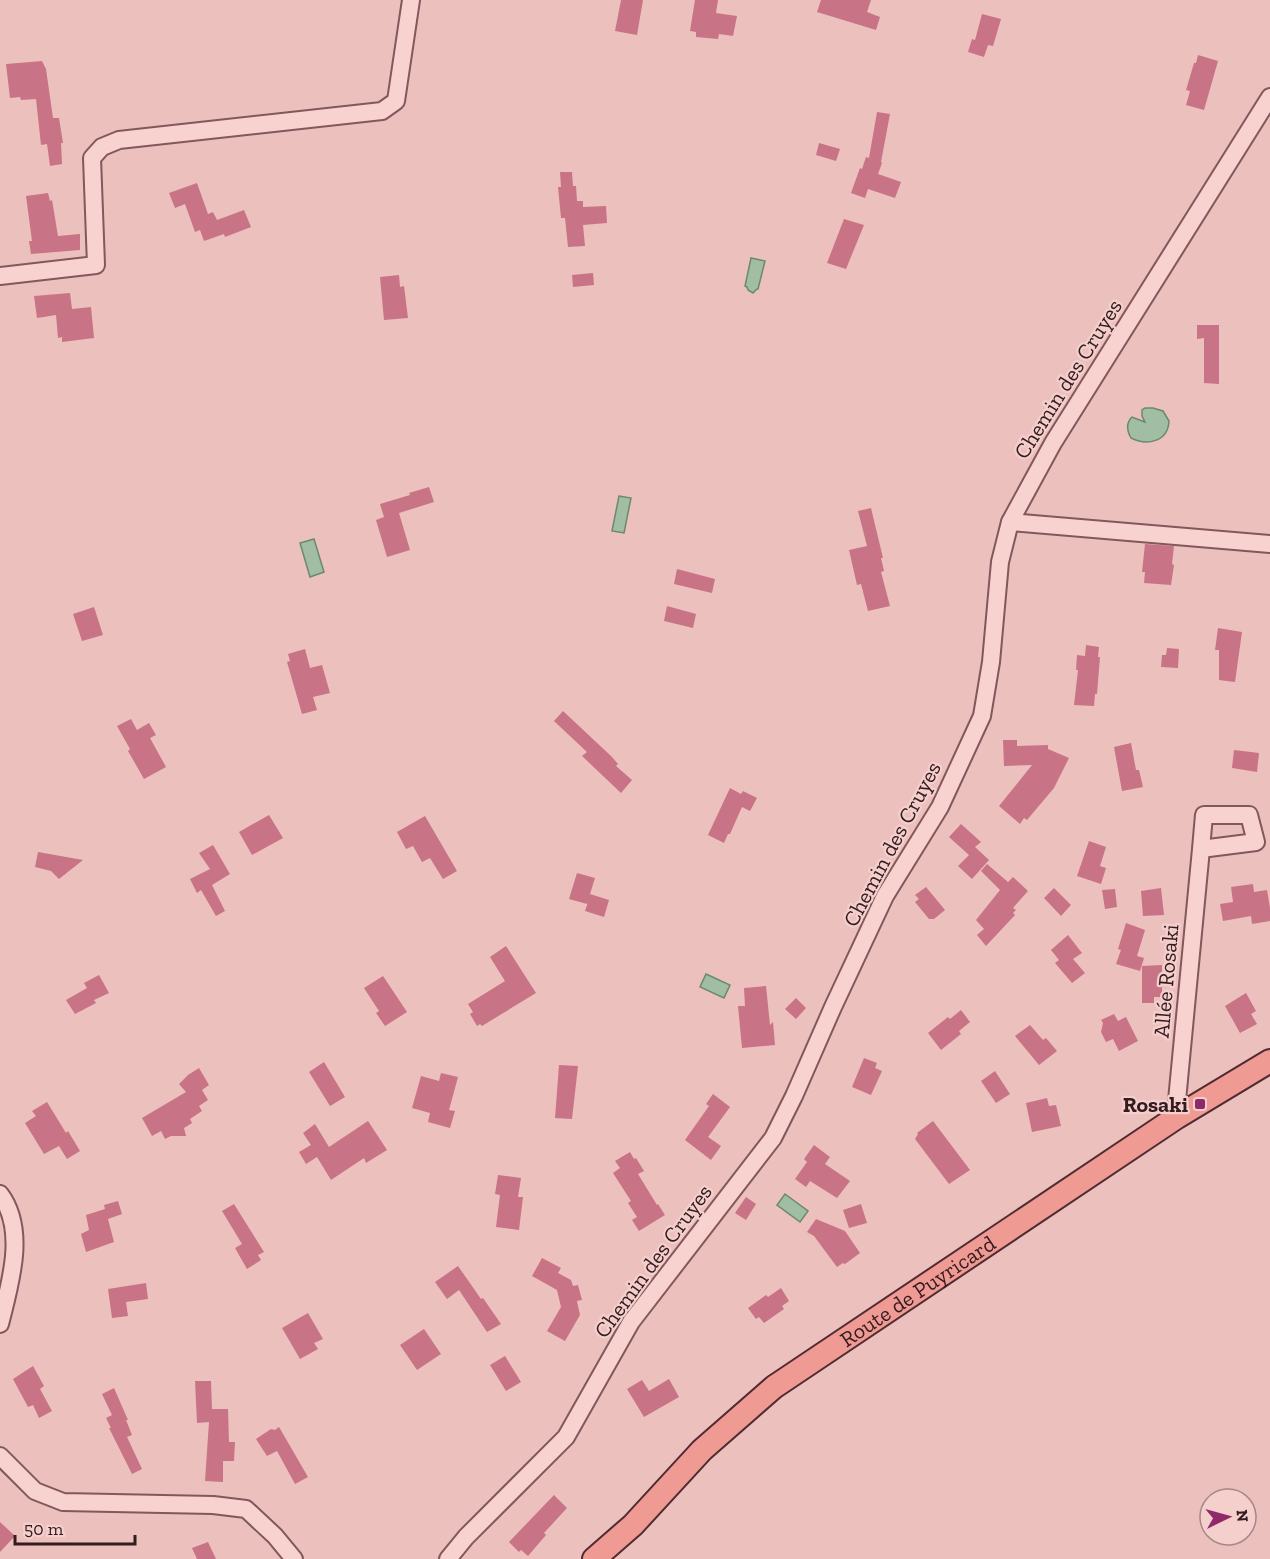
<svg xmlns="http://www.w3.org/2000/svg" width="1270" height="1559" font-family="'Zilla Slab',serif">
<rect width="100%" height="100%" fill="#ecc0bd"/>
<g fill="#a1bda3" stroke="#698a6d" stroke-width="1.5">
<path d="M751,258L765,261L758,289H757L753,293L748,290L747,287L745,286Z"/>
<path d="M1145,408H1153L1163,411L1169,421C1168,442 1147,446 1131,438C1127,431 1126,423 1132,417L1145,422L1142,416V410Z"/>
<path d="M619,496L631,498L624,533L612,531Z"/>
<path d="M314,539L324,572L310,577L300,543Z"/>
<path d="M706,974L730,985L724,998L700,987Z"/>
<path d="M785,1194L808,1211L800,1222L777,1205Z"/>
</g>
<g fill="#c97386">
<path d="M621,0H643L637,35L615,31Z"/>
<path d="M695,0H718L716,13L737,16L733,36L719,34L718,39L696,37V32L690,31Z"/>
<path d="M821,0H871L867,12L880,17L876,30L817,12Z"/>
<path d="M982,14L1001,19L993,46L988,45L984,57L968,52L972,39L975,40Z"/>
<path d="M1198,55L1218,61L1204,110L1186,105L1190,91L1186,90L1194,63H1196Z"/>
<path d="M42,61L46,69L53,118H59L63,143H61L62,164L50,166L47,144L41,145L36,99L21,100L20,97L10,98L6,64Z"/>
<path d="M877,112L890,114L881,162L882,163L878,174L901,182L895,198L868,189L865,198L851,193L860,168L862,169L866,157L869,158Z"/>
<path d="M819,143L840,149L836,161L816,155Z"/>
<path d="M560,172H572L573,186H576L577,201H583V207L606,206L607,223L583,225L585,246L568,247L565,218H561L558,187H561Z"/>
<path d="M197,183L208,214L213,212L217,220L244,210L251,227L225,237L224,234L204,241L200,230L195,232L185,204L175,208L169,193Z"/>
<path d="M48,193L50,201L52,200L58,236L80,234V250L31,254L29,241H32L26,196Z"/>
<path d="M844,219L864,225L846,269L827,263Z"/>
<path d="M593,273L594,285L573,287L572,275Z"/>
<path d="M399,275L400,287L404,286L408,318L384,320L380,277Z"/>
<path d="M70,293L72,309L91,307L94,338L62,342V337L58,338L56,315L37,318L34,296Z"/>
<path d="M1197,325H1219V384L1204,383V338L1197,339Z"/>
<path d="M429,487L434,502L399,513L410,550L387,557L376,520L384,517L380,504L410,495L409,493Z"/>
<path d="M871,508L883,558H881L884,571L881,572L890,606L868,611L861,584L857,585L849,550L867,546L858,511Z"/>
<path d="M1145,544L1174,546L1172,564L1174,565L1171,585L1144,583L1145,572H1142Z"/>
<path d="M677,569L715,579L712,593L674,584Z"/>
<path d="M667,606L696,614L693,628L664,621Z"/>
<path d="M94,607L103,635L82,641L73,614Z"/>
<path d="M1218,628L1242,632L1235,682L1219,680V650H1215Z"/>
<path d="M1086,645L1099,647L1098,657H1100L1097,694H1095L1094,706L1074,705L1078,670H1076L1077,655L1085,656Z"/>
<path d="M1167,648L1179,649L1178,668L1161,667L1162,655H1166Z"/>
<path d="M305,649L310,668L322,665L330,693L313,697L317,710L302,714L287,662L290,661L288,654Z"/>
<path d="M563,711L611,756L618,764L616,766L632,780L621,793L582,756L587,752L554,721Z"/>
<path d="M131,719L137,730L149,723L156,735L150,738L166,767L144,779L128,751L130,749L117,726Z"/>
<path d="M1003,740H1017V746L1048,745V749L1069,758L1054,788L1027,820L1024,818L1020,824L999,806L1032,765L1004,766Z"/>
<path d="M1131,743L1136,770H1139L1143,787L1122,791L1114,747Z"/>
<path d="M1234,750L1259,753L1257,772L1232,768Z"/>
<path d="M730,788L741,794L743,791L757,798L750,811L742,807L730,834H728L724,843L708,835Z"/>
<path d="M269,815L283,838L252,855L239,832Z"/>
<path d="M425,816L457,871L443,879L430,858L422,862L413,846L406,849L397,832Z"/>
<path d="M961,824L981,842L975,847L989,860L972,879L958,866L969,855L949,837Z"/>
<path d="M1089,841L1106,847L1100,866L1106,868L1101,884L1077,876Z"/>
<path d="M213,845L230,874L212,885L225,911L216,916L201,890L197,893L190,879L210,869L199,853Z"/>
<path d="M38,852L83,860L59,879L51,871L35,867Z"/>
<path d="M987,864L1008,882L1013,877L1028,891L1013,908L1016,910L1013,913L1015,915L986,946L977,935L984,929L976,920L1000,890L981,871Z"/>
<path d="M577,873L595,878L590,894L609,900L604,917L585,911L588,902L587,904L569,899Z"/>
<path d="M1253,884L1254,892L1267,890L1270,908V921L1252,924L1251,916L1223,921L1220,904L1233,902L1231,887Z"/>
<path d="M926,887L945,910L934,919H929L915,902L919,899L915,895Z"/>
<path d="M1054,888L1071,905L1061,916L1044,898Z"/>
<path d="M1161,888L1164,915L1143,916L1141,891Z"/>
<path d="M1115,889L1117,907L1105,909L1102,890Z"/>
<path d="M1126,923L1145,930L1137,956L1144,958L1140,971L1116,964L1121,950L1118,949Z"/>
<path d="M1068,935L1082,953L1073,959L1085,973L1072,983L1055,963L1059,960L1051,950Z"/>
<path d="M506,946L536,993L482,1026L480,1024L477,1026L470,1014L473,1012L468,1004L505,981L490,957Z"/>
<path d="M1162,965V997H1154V1003H1142V966Z"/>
<path d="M99,975L109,993L94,1000L96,1003L75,1014L66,1000L87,988L84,983Z"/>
<path d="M383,976L407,1012L385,1026L376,1013L379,1011L364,988Z"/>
<path d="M766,986L770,1025L773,1022L775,1045L742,1048L738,1006H745L744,988Z"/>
<path d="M1246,993L1256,1011L1251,1014L1257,1024L1240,1033L1225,1006Z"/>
<path d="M796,998L806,1008L796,1019L785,1009Z"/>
<path d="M961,1010L970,1022L959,1031L961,1034L941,1050L928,1033L948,1017L950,1019Z"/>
<path d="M1114,1014L1118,1021L1126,1017L1138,1041L1119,1051L1113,1039L1106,1042L1101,1032L1103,1023L1101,1020Z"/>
<path d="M1030,1025L1043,1040L1046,1038L1057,1051L1039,1065L1015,1036Z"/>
<path d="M864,1058L877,1063L875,1068L882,1071L871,1095L852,1087Z"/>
<path d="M324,1062L345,1097L330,1106L309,1072Z"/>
<path d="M559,1065L578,1066L572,1119L555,1118Z"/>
<path d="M199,1068L209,1085L202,1090L208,1100L199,1106L202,1111L190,1119L192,1123L184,1128L186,1136H171L165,1139L161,1131L152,1136L142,1118L186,1092L179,1084L188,1075Z"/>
<path d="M995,1071L1010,1094L996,1103L981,1081Z"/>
<path d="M441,1073L458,1077L449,1110L455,1111L450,1128L428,1122L430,1113L412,1108L421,1076L439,1081Z"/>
<path d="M713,1094L730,1107L708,1137L721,1146L711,1160L685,1140L709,1106L706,1104Z"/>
<path d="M1047,1098L1049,1106L1056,1105L1061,1126L1032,1132L1026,1103Z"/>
<path d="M47,1102L66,1133L68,1131L80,1151L67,1159L59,1146L44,1154L25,1123L36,1116L32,1111Z"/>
<path d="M368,1121L387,1150L366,1163L364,1158L331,1180L317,1157L306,1164L299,1152L311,1145L303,1133L315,1124L329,1147Z"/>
<path d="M933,1121L970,1170L949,1184L915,1139L918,1134L917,1133Z"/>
<path d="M814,1145L830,1157L825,1164L850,1181L837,1198L810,1181L806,1187L795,1179L807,1162L804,1159Z"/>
<path d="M630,1152L634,1159L636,1158L644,1171L638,1174L657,1205L658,1204L665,1215L639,1231L632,1220L637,1217L628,1203L631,1201L613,1173L620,1168L615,1161Z"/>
<path d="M498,1175L521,1178L518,1197H523L519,1230L496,1227L500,1195L495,1194Z"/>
<path d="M746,1197L756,1204L746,1220L735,1213Z"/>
<path d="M118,1201L122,1214L108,1219L114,1242L86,1252L81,1234L89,1230L86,1215L105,1209L104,1205Z"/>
<path d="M234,1204L264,1252L258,1255L261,1260L247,1269L235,1248L242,1244L222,1211Z"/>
<path d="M861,1204L867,1223L849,1228L843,1210Z"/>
<path d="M816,1219L845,1231L860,1253L845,1264L843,1263L837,1267L814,1236L807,1232Z"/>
<path d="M542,1258L561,1268L558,1273L571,1280L573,1286L578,1285L582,1300L577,1301L580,1315L565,1341L547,1331L561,1307L557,1290L532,1276Z"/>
<path d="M458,1266L481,1299L483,1298L501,1324L487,1332L459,1290L447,1299L435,1282Z"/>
<path d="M146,1283L148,1299L126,1302L128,1316L112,1318L108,1289Z"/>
<path d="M781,1288L789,1301L782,1306L784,1309L764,1323L759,1317L756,1319L748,1308L766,1295L768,1297Z"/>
<path d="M308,1313L323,1339L314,1343L318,1349L300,1359L282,1328Z"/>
<path d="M424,1329L441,1354L417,1370L400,1345Z"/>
<path d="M505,1356L521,1382L506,1391L490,1365Z"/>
<path d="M33,1366L44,1386L40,1389L52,1411L39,1418L33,1405L28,1407L13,1379Z"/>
<path d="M669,1379L679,1397L644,1417L627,1389L642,1380L649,1391Z"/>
<path d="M195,1381H211L212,1409H228L229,1442H235L234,1461H223V1482L205,1481L209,1422L197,1423Z"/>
<path d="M114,1388L128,1420H126L132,1435L127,1437L142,1469L132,1474L109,1428H111L106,1418L112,1415L102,1394Z"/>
<path d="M279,1427L308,1477L295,1484L277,1451L267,1456L256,1439L271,1429L275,1430Z"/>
<path d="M554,1495L567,1508L544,1533L546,1535L528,1556L521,1550L519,1552L509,1542Z"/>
<path d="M0,1522L15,1536L0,1552Z"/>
<path d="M208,1542L216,1559H197L192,1548Z"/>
</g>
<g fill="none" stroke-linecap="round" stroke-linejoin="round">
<g stroke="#83575b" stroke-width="20">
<g id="minor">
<path d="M0,276L96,265L92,158L102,147L119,140L382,111L396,101L411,0"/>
<path d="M1010,522L1270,544"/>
<path d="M1177,1117L1176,1111L1201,849L1204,815H1249L1256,842L1201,849"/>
<path d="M0,1194C27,1230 10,1284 0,1324"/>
<path d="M0,1456L35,1491L63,1502L213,1505L246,1509L275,1536L294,1559"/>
<path d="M448,1559L466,1537L566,1437L631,1322L773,1138L794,1096L833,1007L885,896L940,807L982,716L991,662L1000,562L1010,522L1053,443L1270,97"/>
</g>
</g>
<g stroke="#502b31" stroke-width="26">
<g id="major">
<path id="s1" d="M594,1559L633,1525L702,1450L774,1387L1177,1117L1270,1061"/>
</g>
</g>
<use href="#minor" stroke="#f7d2cf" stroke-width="16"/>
<use href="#major" stroke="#f09a94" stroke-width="22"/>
</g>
<rect fill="#90296a" stroke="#f4cfcc" stroke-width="2" x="1194" y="1098" width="12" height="12" rx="3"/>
<g text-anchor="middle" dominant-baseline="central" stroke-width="4.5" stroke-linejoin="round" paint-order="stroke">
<g font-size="22" fill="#331b1f" stroke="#f4cfcc">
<text transform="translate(1068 379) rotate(-58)">Chemin des Cruyes</text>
<text transform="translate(892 844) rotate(-62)">Chemin des Cruyes</text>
<text transform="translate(1166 981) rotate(-85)">Allée Rosaki</text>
<text transform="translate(653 1261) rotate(-54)">Chemin des Cruyes</text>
<text stroke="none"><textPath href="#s1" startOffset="422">Route de Puyricard</textPath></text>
</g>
<g font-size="22" font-weight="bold" fill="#331b1f" stroke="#f4cfcc" text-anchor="end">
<text x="1188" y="1104">Rosaki</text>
</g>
</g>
<g transform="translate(1228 1517) rotate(85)"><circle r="28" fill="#f4cfcc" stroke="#a78787" stroke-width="1.5"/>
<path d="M0-4.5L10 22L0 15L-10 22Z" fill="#90296a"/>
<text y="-9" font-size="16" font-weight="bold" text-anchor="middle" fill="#331b1f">N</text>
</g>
<path d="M15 1535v9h120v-9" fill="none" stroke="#331b1f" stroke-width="3"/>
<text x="24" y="1535" font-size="18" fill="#331b1f" stroke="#f4cfcc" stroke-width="4.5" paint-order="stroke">50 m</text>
</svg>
